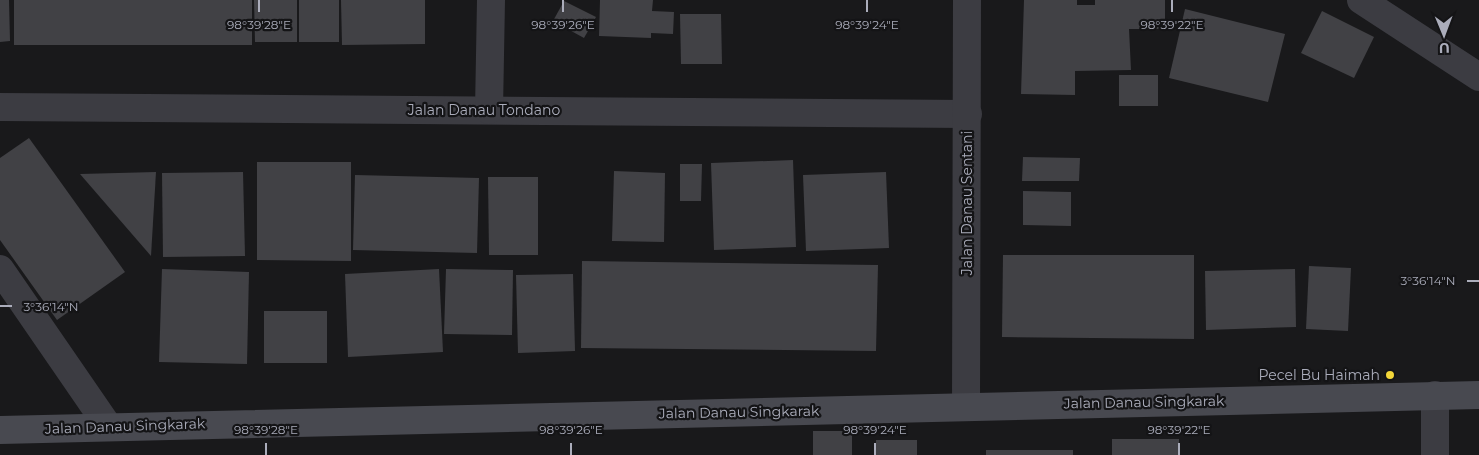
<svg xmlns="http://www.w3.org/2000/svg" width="1479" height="455" font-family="Montserrat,sans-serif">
<rect width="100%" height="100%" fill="#19191b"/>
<g fill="#414145">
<path d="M0,0H9L10,41L0,42Z"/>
<rect x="14" y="0" width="238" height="45"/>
<path d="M254,0H297V42H255Z"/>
<rect x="299" y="0" width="40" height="42"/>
<path d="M341,0H425V44L342,45Z"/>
<path d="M600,0H653L652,11L674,12L673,34L651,33V38L599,36Z"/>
<path d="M1024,0H1077V5H1095V0H1165V29H1129L1131,70L1075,71V95L1021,94Z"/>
<path d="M564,1L596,17L584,38L553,21Z"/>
<path d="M1185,9L1285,34L1268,102L1169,78Z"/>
<path d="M1322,11L1374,37L1354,78L1301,53Z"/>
<path d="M680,14H721L722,64H681Z"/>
<rect x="1119" y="75" width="39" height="31"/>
<path d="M29,138L125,272L57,320L0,240V158Z"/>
<path d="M1023,157L1080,158L1079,181H1022Z"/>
<path d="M793,160L796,247L714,250L711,163Z"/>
<path d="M257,162H351V261L257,260Z"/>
<path d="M680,164H702L701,201H680Z"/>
<path d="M614,171L665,173L664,242L612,241Z"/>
<path d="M156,172L151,256L80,174Z"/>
<path d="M243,172L245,256L163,257L162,173Z"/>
<path d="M886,172L889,248L806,251L803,175Z"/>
<path d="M355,175L479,178L477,253L353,250Z"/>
<path d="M488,177H538V255H489Z"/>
<path d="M1023,191L1071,192V226L1023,225Z"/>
<path d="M1003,255H1194V339L1002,337Z"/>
<path d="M582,261L878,265L876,351L581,348Z"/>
<path d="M1309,266L1351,268L1348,331L1306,329Z"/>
<path d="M162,269L249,272L247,364L159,362Z"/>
<path d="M439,269L443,352L348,357L345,274Z"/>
<path d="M446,269L513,270L512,335L444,334Z"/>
<path d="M1295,269L1296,327L1206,330L1205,271Z"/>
<path d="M573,274L575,351L518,353L516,275Z"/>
<rect x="264" y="311" width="63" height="52"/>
<rect x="813" y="431" width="39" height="24"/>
<rect x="1112" y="439" width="67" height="16"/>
<rect x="876" y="440" width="41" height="15"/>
<rect x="986" y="450" width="87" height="5"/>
</g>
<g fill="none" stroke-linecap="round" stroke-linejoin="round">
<g stroke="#3c3c42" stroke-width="28">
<path d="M1361,0L1479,77"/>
<path d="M0,107L968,114"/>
<path d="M489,110L491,0"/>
<path d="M0,269L108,426"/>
<path d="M966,406L967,0"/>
<path d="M1435,455V395"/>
</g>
<path stroke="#484950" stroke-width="28" d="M0,430L1479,395"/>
</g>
<path fill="none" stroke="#abadbb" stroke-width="2" d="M259,0V12M563,0V12M867,0V12M1172,0V12M1467,281H1479M0,306H12M266,443V455M571,443V455M875,443V455M1179,443V455"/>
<circle fill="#f3d639" stroke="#141416" stroke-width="2" cx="1390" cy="375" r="5"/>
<g text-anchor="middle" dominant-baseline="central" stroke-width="4.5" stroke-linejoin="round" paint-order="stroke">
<g font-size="14" fill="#abadbb" stroke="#141416">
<text x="484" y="110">Jalan Danau Tondano</text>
<text transform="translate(967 203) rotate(-90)">Jalan Danau Sentani</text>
<text transform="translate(1144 402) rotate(-1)">Jalan Danau Singkarak</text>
<text transform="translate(739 412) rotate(-1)">Jalan Danau Singkarak</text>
<text transform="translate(125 426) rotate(-2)">Jalan Danau Singkarak</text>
</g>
<g font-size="14" fill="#abadbb" stroke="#141416" text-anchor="end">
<text x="1380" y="375">Pecel Bu Haimah</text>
</g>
</g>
<g font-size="12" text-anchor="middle" fill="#abadbb" stroke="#141416" stroke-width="4.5" stroke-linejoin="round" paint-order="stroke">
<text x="259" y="29">98°39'28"E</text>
<text x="563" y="29">98°39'26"E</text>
<text x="867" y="29">98°39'24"E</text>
<text x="1172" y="29">98°39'22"E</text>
<text x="1428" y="285">3°36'14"N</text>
<text x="51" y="311">3°36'14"N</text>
<text x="266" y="434">98°39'28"E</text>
<text x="571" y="434">98°39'26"E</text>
<text x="875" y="434">98°39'24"E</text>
<text x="1179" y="434">98°39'22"E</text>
</g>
<g transform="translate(1444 35) rotate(179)" stroke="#141416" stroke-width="4" paint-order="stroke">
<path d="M0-4L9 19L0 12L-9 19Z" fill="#abadbb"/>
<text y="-8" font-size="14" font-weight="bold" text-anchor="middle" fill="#abadbb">U</text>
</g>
</svg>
